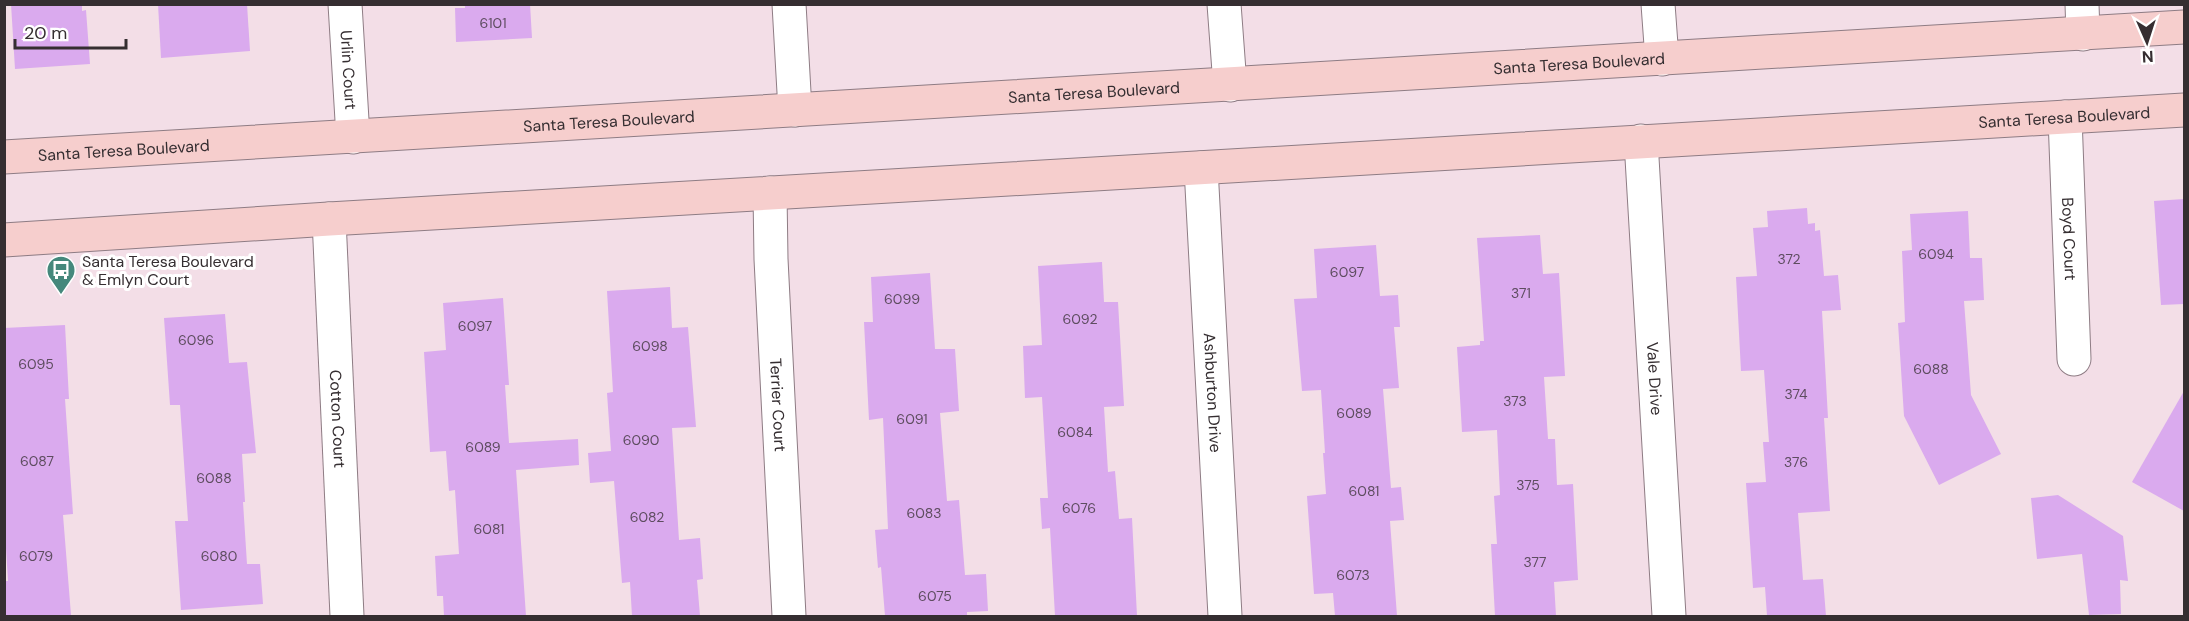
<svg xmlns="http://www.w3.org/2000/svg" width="2189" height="621" font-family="'DM Sans',sans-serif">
<rect width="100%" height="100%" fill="#f3dee7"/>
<g fill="#daaaee">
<path d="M11,4H82V11L86,10L90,64L15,69Z"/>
<path d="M158,4H247L250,51L161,58Z"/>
<path d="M465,4H530L532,38L456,42L455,8H465Z"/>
<path d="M2184,199V304L2161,305L2154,201Z"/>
<path d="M1807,208L1808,224L1815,223V231L1820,230L1824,276L1838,275L1841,310L1822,311L1828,418H1824L1830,511L1798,513L1803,580L1823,579L1826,616H1767L1765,587L1753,588L1746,483L1766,482L1763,442H1769L1764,370L1741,371L1736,277L1757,276L1753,228L1768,227L1767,211Z"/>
<path d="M1968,211L1970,258H1982L1984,300L1964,301L1971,395L2001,454L1939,485L1904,416L1898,323L1905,322L1902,251L1912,250L1910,214Z"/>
<path d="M1540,235L1543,274L1559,273L1565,376L1544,377L1548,439H1555L1557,485L1573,484L1578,580L1554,582L1556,616H1495L1491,544H1497L1494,496L1500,495L1497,430L1462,432L1457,347L1480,345V341H1484L1477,238Z"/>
<path d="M1376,245L1380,296L1398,295L1400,327H1394L1399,388L1383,389L1391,488L1401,487L1404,520L1390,521L1397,616H1335L1333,593L1314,594L1307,496L1326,494L1323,453H1325L1321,390L1302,391L1294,299L1317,298L1314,249Z"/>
<path d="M1102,262L1104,302H1118L1124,406L1104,407L1108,472L1115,471L1119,519L1132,518L1137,616H1055L1050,528L1042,529L1040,498H1048L1042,397L1025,398L1023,346L1042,345L1038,266Z"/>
<path d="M930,273L935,349H955L959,411L940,413L947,501L959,500L965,575L986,574L988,611L967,612V616H885L881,567L878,568L875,530L888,529L883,418L869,420L864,322H873L871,277Z"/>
<path d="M670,287L672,328L688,327L696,427L672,428L679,540L700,538L703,579L697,580L700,616H632L630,582L622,583L614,481L590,483L588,453L611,451L607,393L613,392L607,291Z"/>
<path d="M503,298L509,385H505L509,443L578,439L579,465L516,470L526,616H444L443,596H437L435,556L459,554L455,490L449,491L446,451L430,452L424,352L446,350L443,303Z"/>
<path d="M225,314L229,363L247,362L256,453L242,454L245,502H243L247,564H260L263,604L181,610L175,521H188L180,405H170L164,318Z"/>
<path d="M65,325L69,399H65L73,514L63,515L71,615L4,616V581H8L4,516V328Z"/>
<path d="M2184,391V511L2132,482Z"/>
<path d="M2058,495L2123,536L2128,581L2120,580L2121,614L2089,615L2082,554L2037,559L2031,498Z"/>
</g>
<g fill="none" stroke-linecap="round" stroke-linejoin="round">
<g stroke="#8e7c84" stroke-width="35">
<g id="minor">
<path id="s1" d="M345,4L353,137"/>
<path d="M789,4L795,110"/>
<path d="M1224,4L1230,85"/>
<path d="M1658,4L1662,59"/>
<path d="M2082,4L2083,34"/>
<path id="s2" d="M2065,117L2074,359"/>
<path id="s3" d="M1641,141L1669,616"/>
<path id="s4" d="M1201,168L1225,616"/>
<path id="s5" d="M770,193L771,259L789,616"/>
<path id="s6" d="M329,219L347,616"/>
</g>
</g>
<g stroke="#8e7c84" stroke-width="35">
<g id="secondary">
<path id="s7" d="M4,157L2184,27"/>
<path id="s8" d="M4,240L329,219L2184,110"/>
</g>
</g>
<use href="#minor" stroke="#fff" stroke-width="33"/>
<use href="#secondary" stroke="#f6cecd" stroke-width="33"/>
</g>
<defs>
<g id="bus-pin" transform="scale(1.5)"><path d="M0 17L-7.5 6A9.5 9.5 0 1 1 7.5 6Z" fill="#45887c" stroke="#fff"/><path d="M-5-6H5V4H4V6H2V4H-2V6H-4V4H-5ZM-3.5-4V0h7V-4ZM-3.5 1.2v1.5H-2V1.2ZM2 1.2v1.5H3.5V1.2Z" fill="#fff"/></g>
</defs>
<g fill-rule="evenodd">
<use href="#bus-pin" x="61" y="270"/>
</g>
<g text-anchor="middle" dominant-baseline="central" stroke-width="6" stroke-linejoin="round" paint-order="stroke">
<g font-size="14" fill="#5e4d60">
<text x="493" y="23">6101</text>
<text x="1936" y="254">6094</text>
<text x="1789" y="259">372</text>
<text x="1347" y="272">6097</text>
<text x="1521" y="293">371</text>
<text x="902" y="299">6099</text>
<text x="1080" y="319">6092</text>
<text x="475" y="326">6097</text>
<text x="196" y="340">6096</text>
<text x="650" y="346">6098</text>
<text x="36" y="364">6095</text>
<text x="1931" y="369">6088</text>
<text x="1796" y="394">374</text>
<text x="1515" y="401">373</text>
<text x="1354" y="413">6089</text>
<text x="912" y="419">6091</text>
<text x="1075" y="432">6084</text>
<text x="641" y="440">6090</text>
<text x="483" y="447">6089</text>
<text x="37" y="461">6087</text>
<text x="1796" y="462">376</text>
<text x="214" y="478">6088</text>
<text x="1528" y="485">375</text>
<text x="1364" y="491">6081</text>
<text x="1079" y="508">6076</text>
<text x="924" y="513">6083</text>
<text x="647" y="517">6082</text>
<text x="489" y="529">6081</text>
<text x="36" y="556">6079</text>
<text x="219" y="556">6080</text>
<text x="1535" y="562">377</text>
<text x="1353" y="575">6073</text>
<text x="935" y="596">6075</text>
</g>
<g font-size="16" fill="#352e31" stroke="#fff">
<text stroke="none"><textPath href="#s7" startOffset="1578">Santa Teresa Boulevard</textPath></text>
<text stroke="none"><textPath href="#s1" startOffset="66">Urlin Court</textPath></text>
<text stroke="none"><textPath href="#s7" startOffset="1092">Santa Teresa Boulevard</textPath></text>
<text stroke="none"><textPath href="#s8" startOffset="2064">Santa Teresa Boulevard</textPath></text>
<text stroke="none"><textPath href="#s7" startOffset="606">Santa Teresa Boulevard</textPath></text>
<text stroke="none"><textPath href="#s7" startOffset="120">Santa Teresa Boulevard</textPath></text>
<text stroke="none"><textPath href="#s2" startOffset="122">Boyd Court</textPath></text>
<text stroke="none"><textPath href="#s3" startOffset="238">Vale Drive</textPath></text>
<text stroke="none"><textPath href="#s4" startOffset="225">Ashburton Drive</textPath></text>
<text stroke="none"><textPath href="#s5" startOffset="212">Terrier Court</textPath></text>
<text stroke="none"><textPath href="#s6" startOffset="200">Cotton Court</textPath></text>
</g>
<g font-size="16" fill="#352e31" stroke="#fff" text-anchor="start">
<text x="82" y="261">Santa Teresa Boulevard<tspan x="82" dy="18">&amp; Emlyn Court</tspan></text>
</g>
</g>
<rect width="2189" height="621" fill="none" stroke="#352e31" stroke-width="12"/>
<g transform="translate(2147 42) rotate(177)" stroke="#ffffff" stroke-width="4.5" paint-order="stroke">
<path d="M0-4.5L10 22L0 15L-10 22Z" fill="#352e31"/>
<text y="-9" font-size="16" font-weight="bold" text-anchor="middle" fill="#352e31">N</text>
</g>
<path d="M15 39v9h111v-9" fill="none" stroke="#352e31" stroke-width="3"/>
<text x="24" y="39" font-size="18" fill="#352e31" stroke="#ffffff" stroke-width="4.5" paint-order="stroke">20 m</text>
</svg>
